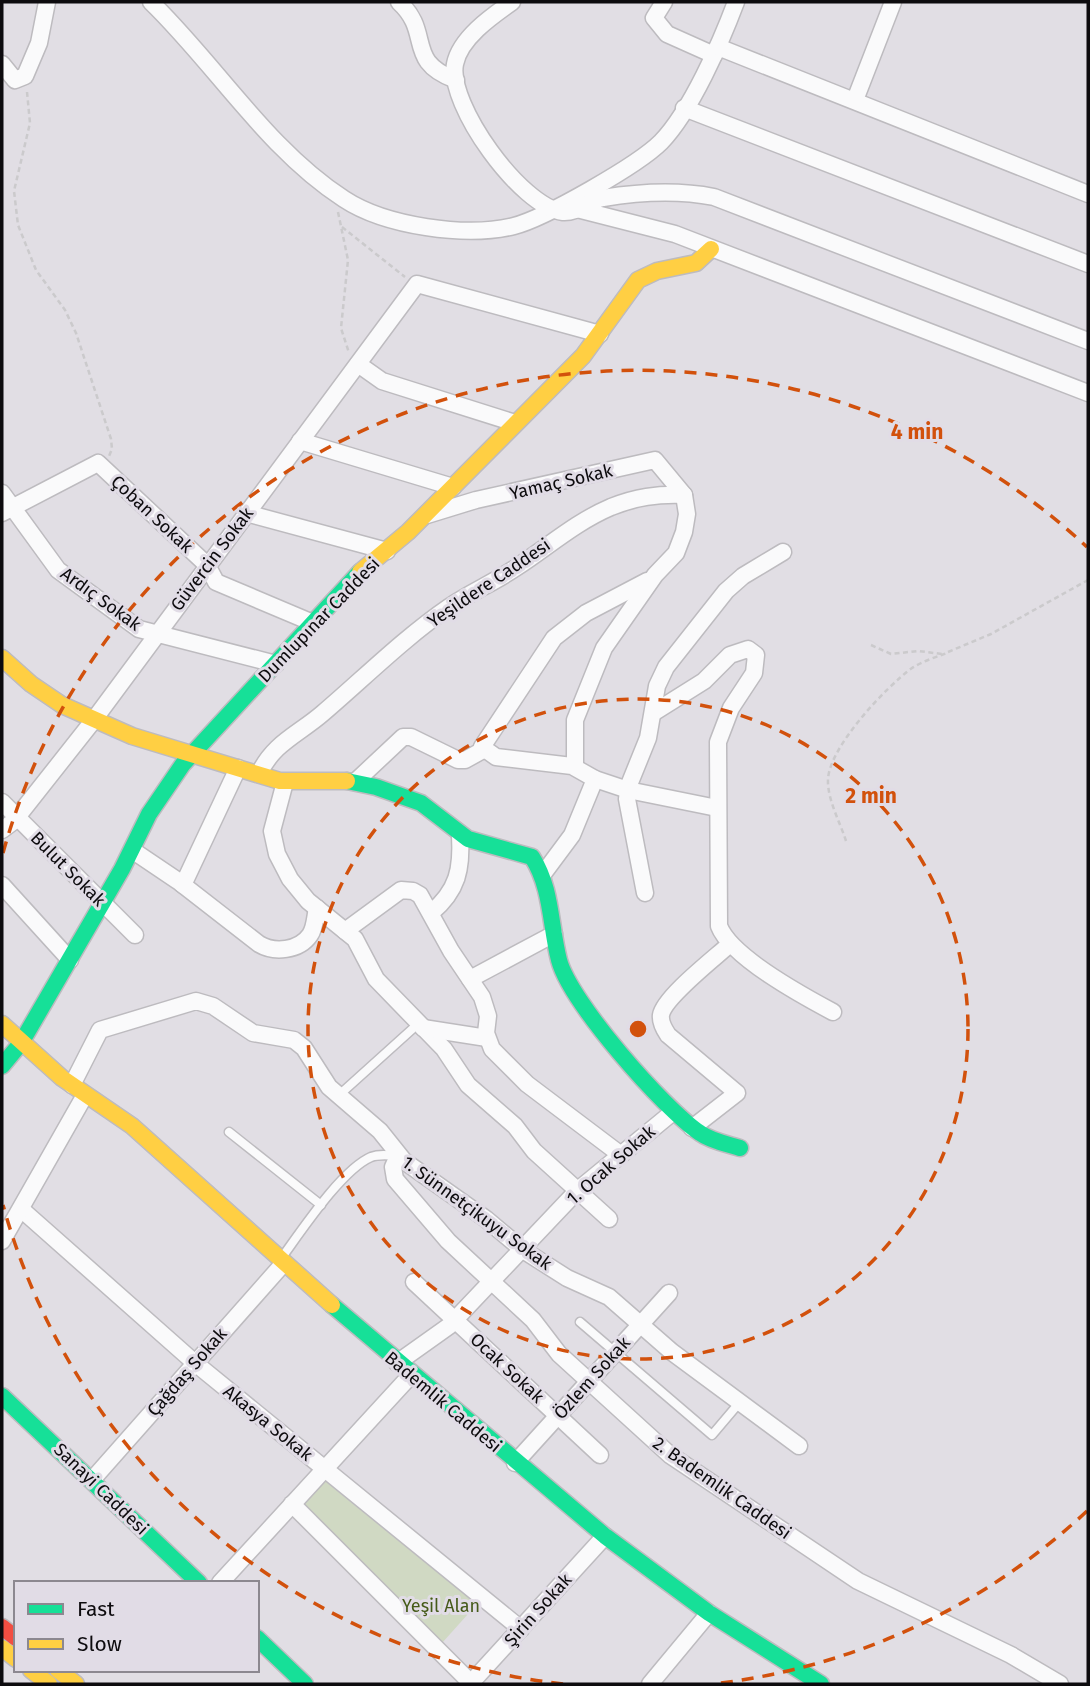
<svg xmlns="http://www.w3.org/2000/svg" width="1090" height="1686" font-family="'Fira Sans',sans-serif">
<rect width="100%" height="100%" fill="#e1dee4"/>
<path fill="#d0d9c3" d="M324,1480L477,1604L442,1643L302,1503Z"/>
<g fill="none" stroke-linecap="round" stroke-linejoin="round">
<g stroke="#bdbbbf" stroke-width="11">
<g id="lane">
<path d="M338,1096L419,1023"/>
<path d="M229,1132L321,1205"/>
<path d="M280,1260C300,1233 341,1170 371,1157C379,1154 388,1155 398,1156"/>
<path d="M580,1322L712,1435L740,1402"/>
</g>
</g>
<g stroke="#bdbbbf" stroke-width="19">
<g id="street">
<path d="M151,2C216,65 267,149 344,199C385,226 466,238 514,226C545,218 638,165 661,142C691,111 721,42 736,2"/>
<path d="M399,2C433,33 404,61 456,80"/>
<path d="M512,2C492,16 460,38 455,64C447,104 521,207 563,212C577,213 589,201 603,198C640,192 678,190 714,197L1088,341"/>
<path d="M664,2L654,18L667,34L714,55"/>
<path d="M718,47L1088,194"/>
<path d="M2,64L15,80L25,76L39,43L47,2"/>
<path d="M855,100L893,2"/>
<path d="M684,108L1088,264"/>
<path d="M577,209L675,234L1088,393"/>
<path d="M358,364L382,381L515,423"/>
<path d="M300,441L453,487"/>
<path d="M2,493L58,570L139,629L276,664"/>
<path d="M2,513L98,463L207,565L216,582L313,623"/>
<path d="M246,513L387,551"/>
<path d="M427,515L476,500L655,460L684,495L687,514L684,532L676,553L655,575L604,648L575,720V767"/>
<path d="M647,581L586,613L554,638L482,747L496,757L572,766L595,779L628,790L717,808"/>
<path d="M653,713L704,681L730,655L748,649L756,655L754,673L731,708L718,742L719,926C731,957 803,996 833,1012"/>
<path d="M259,774C273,743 299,734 323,713C364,678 404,638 449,607C471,592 495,582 517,567C549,546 576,522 611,507C636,497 657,494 684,495"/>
<path d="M285,782L272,831L277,854L290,879L308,901L355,939L376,979L444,1049L468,1085L515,1126L534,1151L609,1219"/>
<path d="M355,782L403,737H411L458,760H465L483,750"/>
<path d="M2,802L135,935"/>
<path d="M2,830L14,821L93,721L417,284L600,334"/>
<path d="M132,850L178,881L259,944C274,953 299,951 310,935C315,928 315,917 317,908"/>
<path d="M543,874L572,835L595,779"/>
<path d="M2,885L70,960"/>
<path d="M183,885L238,768"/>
<path d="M645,893L627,799L629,785L648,738L657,686L666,667L726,591L743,576L783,552"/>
<path d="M431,913C458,890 462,869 460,835"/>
<path d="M345,931L401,890L413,891L420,895L451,951L482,997L488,1016L486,1033L492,1049L527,1084L621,1155"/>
<path d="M470,979L554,934"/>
<path d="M423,1028L487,1038"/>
<path d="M72,1085L100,1030L196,1001L213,1006L253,1033L294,1040L304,1048L329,1087L380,1131L404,1161L486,1219L523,1250L567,1278L609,1297L672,1352L799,1446"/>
<path d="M692,1128L737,1093L668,1035C664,1029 660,1022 661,1015C664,997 716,957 730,944"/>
<path d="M398,1156L393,1167L395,1179L448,1241L533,1320L559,1354L670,1455L858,1581L1011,1655L1060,1684"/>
<path d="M21,1209L195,1363L521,1629"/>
<path d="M2,1241L85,1095"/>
<path d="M414,1282L600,1455"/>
<path d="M397,1363L449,1326L578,1190L673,1112"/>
<path d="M515,1463L669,1293"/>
<path d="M92,1480L283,1264"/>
<path d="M292,1504L471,1683"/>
<path d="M220,1583L411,1375"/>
<path d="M470,1684L605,1536"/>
<path d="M650,1684L709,1613"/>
</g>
</g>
<g stroke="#bdbbbf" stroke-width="19">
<g id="fast">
<path d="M347,781L376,787L421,803L468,839L532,857C552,888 550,925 559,960C570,1002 663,1108 700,1133C711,1141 727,1144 740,1148"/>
<path d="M2,1066L21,1043L122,869L149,814L183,764L360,572"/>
<path d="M332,1305L605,1536L709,1613L821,1684"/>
<path d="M2,1396L199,1583"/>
<path d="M257,1638L305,1684"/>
</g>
</g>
<g stroke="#bdbbbf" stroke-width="19">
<g id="slow">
<path d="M360,572L408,532L583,356L638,280L657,271L696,263L711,249"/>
<path d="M2,658L31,684L62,705L132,736L280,781H347"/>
<path d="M2,1024L62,1078L132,1126L332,1305"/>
<path d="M2,1648L16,1659"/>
<path d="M31,1670L49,1684"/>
<path d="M58,1670L76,1684"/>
</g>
</g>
<g stroke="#bdbbbf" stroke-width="19">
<path id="jam" d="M2,1627L16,1638"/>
</g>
<g stroke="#cbcacc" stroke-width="2.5" stroke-dasharray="5 3.5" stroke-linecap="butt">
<path d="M27,92L30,123L14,191L18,225L36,270L65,310L76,333L111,439L112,449L109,456"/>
<path d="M338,212L348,260L341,328L349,353"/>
<path d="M342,227L405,277"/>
<path d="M871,645L891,654L918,651L942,654"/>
<path d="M948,652L991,634L1088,580"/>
<path d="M846,841C840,822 827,799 828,779C830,746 886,687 912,668C923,661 936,657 947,653"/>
</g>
<use href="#lane" stroke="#fafafb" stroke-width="8"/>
<use href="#street" stroke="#fafafb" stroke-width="16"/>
<use href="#fast" stroke="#16e098" stroke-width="16"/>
<use href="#slow" stroke="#ffcf43" stroke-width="16"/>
<use href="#jam" stroke="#f24e42" stroke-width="16"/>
</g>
<g fill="none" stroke="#d2510c" stroke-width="3.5" stroke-dasharray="12 9">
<circle cx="638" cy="1029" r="330"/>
<path d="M1087 1511A659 659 0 0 1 713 1684M563 1684A659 659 0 0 1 3 1205M3 853A659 659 0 0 1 1087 547"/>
</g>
<g text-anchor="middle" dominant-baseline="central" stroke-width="6" stroke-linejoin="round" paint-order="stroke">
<g font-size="18" fill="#0d0b0e" stroke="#e1dce6">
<text transform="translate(561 482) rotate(-13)">Yamaç Sokak</text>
<text transform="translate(152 514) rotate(43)">Çoban Sokak</text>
<text transform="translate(212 559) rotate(-53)">Güvercin Sokak</text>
<text transform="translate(489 583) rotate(-34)">Yeşildere Caddesi</text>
<text transform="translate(101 599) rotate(36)">Ardıç Sokak</text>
<text transform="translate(319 620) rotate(-46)">Dumlupınar Caddesi</text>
<text transform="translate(68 869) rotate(45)">Bulut Sokak</text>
<text transform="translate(611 1165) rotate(-41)">1. Ocak Sokak</text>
<text transform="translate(477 1213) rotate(36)">1. Sünnetçikuyu Sokak</text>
<text transform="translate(507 1368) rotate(43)">Ocak Sokak</text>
<text transform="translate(187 1372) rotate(-49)">Çağdaş Sokak</text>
<text transform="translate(592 1378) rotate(-48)">Özlem Sokak</text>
<text transform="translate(443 1402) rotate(40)">Bademlik Caddesi</text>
<text transform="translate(268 1423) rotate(39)">Akasya Sokak</text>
<text transform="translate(722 1488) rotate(35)">2. Bademlik Caddesi</text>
<text transform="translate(101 1489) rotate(44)">Sanayi Caddesi</text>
<text transform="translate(538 1610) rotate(-48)">Şirin Sokak</text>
</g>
<g font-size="18" fill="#455a19" stroke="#e1dce6">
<text x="441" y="1606">Yeşil Alan</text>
</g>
</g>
<circle cx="638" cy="1029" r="10" fill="#d2510c" stroke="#e1dce6" stroke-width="3.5"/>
<g font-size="21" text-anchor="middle" font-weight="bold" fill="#d2510c" stroke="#e1dce6" stroke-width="6" stroke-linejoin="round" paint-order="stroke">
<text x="917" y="439">4 min</text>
<text x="871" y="803">2 min</text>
</g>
<rect width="1090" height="1686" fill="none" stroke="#0d0b0e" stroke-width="7"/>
<rect x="14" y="1581" width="245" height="91" fill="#e1dce6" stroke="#8c8890" stroke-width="2"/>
<rect x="28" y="1604" width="35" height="10" fill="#16e098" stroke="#8c8890" stroke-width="2"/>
<text x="77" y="1616" font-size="21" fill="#0d0b0e">Fast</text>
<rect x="28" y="1639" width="35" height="10" fill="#ffcf43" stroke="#8c8890" stroke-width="2"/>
<text x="77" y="1651" font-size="21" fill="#0d0b0e">Slow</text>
</svg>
